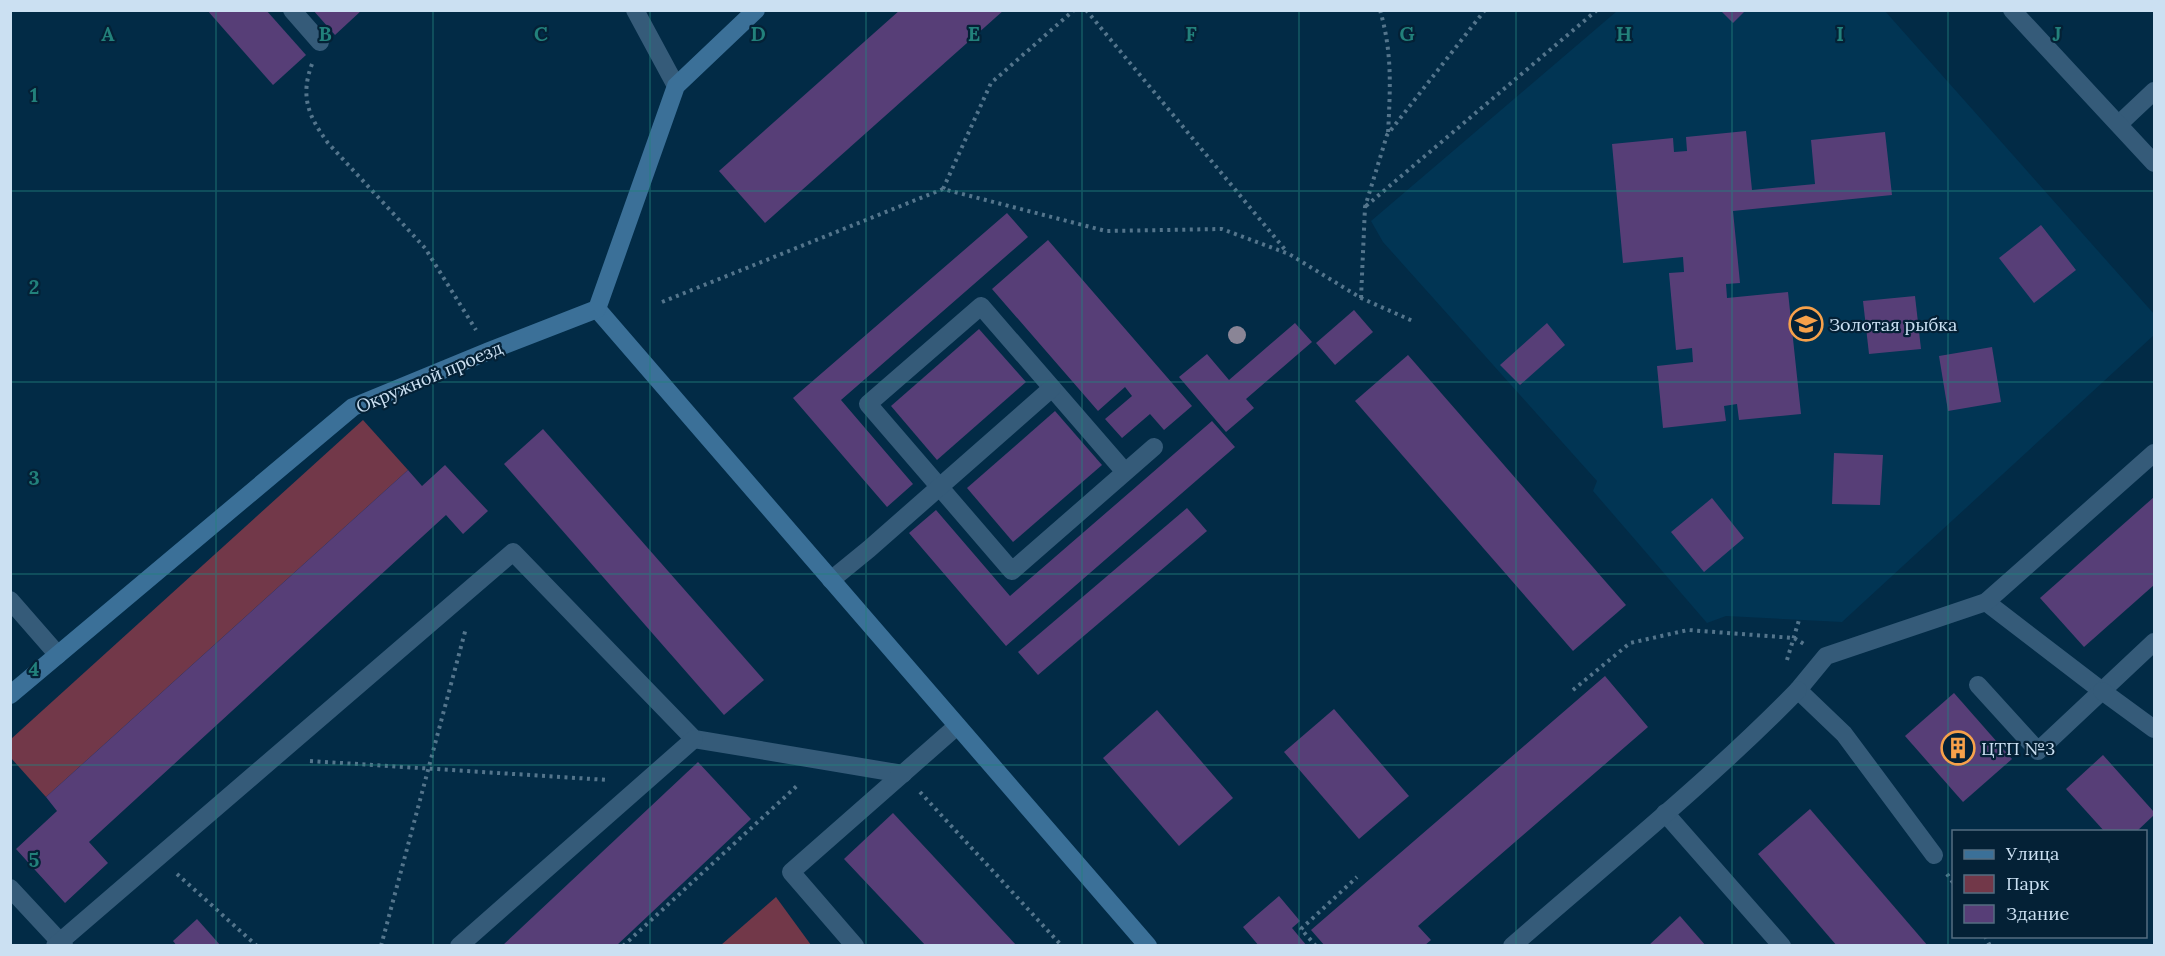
<svg xmlns="http://www.w3.org/2000/svg" width="2165" height="956" font-family="Lora,serif">
<rect width="100%" height="100%" fill="#022b46"/>
<path fill="#013554" d="M1617,11H1885L2154,314V335L1842,622L1726,616L1707,623L1593,491L1597,481L1383,242L1371,221Z"/>
<g fill="#723849">
<path d="M363,420L408,470L46,797L11,758V739Z"/>
<path d="M776,897L811,945H721Z"/>
</g>
<g fill="#573e77">
<path d="M207,10H266L306,55L273,85Z"/>
<path d="M313,10H362L335,35Z"/>
<path d="M900,10H1004L765,223L719,171Z"/>
<path d="M1720,10H1746L1733,23Z"/>
<path d="M1746,131L1752,190L1815,184L1811,140L1885,132L1892,195L1733,211L1740,283L1726,284L1727,298L1788,292L1801,414L1739,420L1737,404L1724,406L1726,421L1663,428L1657,366L1693,362L1692,348L1676,350L1669,273L1684,272L1683,257L1623,263L1612,144L1673,138L1674,152L1687,151L1686,137Z"/>
<path d="M1007,213L1028,237L841,400L913,484L887,507L793,398Z"/>
<path d="M2041,225L2076,270L2034,303L1999,258Z"/>
<path d="M1048,240L1192,406L1164,430L1150,414L1122,438L1105,419L1132,396L1125,387L1098,411L992,289Z"/>
<path d="M1915,296L1921,349L1869,354L1863,301Z"/>
<path d="M1354,310L1373,332L1335,365L1316,343Z"/>
<path d="M1295,323L1312,342L1246,399L1254,408L1226,432L1179,377L1207,354L1229,380Z"/>
<path d="M1547,323L1565,345L1520,385L1500,365Z"/>
<path d="M979,329L1026,382L937,460L891,406Z"/>
<path d="M1992,347L2001,402L1948,411L1939,356Z"/>
<path d="M1408,355L1626,605L1573,651L1355,401Z"/>
<path d="M1055,411L1102,465L1013,542L967,488Z"/>
<path d="M1212,421L1235,447L1006,646L909,533L936,510L1010,596Z"/>
<path d="M543,429L764,680L724,715L504,464Z"/>
<path d="M1834,453L1883,455L1880,505L1832,504Z"/>
<path d="M445,465L488,511L463,534L446,515L89,842L108,863L65,903L16,849L57,811L46,797L408,470L422,486Z"/>
<path d="M2154,497V585L2084,647L2040,598Z"/>
<path d="M1712,498L1744,538L1704,572L1671,532Z"/>
<path d="M1187,508L1207,531L1038,675L1018,652Z"/>
<path d="M1605,676L1648,727L1418,926L1431,940L1424,946H1325L1311,930Z"/>
<path d="M1954,693L2012,759L1963,802L1905,736Z"/>
<path d="M1334,709L1409,796L1359,839L1284,752Z"/>
<path d="M1157,710L1233,798L1179,846L1103,758Z"/>
<path d="M2103,755L2154,812V815L2136,832H2105L2066,789Z"/>
<path d="M698,762L751,819L616,946H502Z"/>
<path d="M1810,809L1928,946H1837L1758,854Z"/>
<path d="M893,813L1017,946H926L844,859Z"/>
<path d="M1279,896L1300,921L1292,928L1307,946H1259L1243,927Z"/>
<path d="M1680,916L1706,946H1648Z"/>
<path d="M197,919L221,946H177L173,941Z"/>
</g>
<g fill="none" stroke-linecap="round" stroke-linejoin="round">
<g stroke="#54758c" stroke-width="4" stroke-dasharray="3 4.5" stroke-linecap="butt">
<path d="M1086,10L1287,252"/>
<path d="M1380,10C1393,55 1390,90 1388,135"/>
<path d="M312,64C300,96 308,116 328,143L425,248L476,330"/>
<path d="M943,189L991,83L1074,10"/>
<path d="M1366,206L1597,10"/>
<path d="M1361,298L1365,207L1387,135L1485,10"/>
<path d="M662,302L943,189L1106,231L1222,229L1289,254L1361,298L1415,322"/>
<path d="M1787,660L1799,620"/>
<path d="M1573,690L1630,643L1688,630L1794,638L1804,644"/>
<path d="M310,761L608,780"/>
<path d="M920,792L1062,946"/>
<path d="M177,874L257,946"/>
<path d="M1947,874L1954,884"/>
<path d="M1985,936L1990,946"/>
<path d="M381,946L466,628"/>
<path d="M623,946L799,784"/>
<path d="M1316,946L1301,929L1357,877"/>
</g>
<g stroke="#355b79" stroke-width="18">
<path d="M292,10L320,42"/>
<path d="M635,10L676,86"/>
<path d="M2119,124L2154,91"/>
<path d="M1125,472L981,306L868,404L1012,571L1154,447"/>
<path d="M831,580L869,549L1052,388"/>
<path d="M10,600L58,655"/>
<path d="M1986,602L2102,691"/>
<path d="M1978,685L2038,751L2154,642"/>
<path d="M1665,813L1782,946"/>
<path d="M1934,855L1844,734L1798,690L1826,656L1986,602L2154,453"/>
<path d="M10,888L64,946"/>
<path d="M55,946L513,552L694,739L903,774"/>
<path d="M459,946L694,739"/>
<path d="M855,946L791,872L957,726"/>
</g>
<g stroke="#355b79" stroke-width="18">
<path d="M2012,10L2154,163"/>
<path d="M2102,691L2154,729"/>
<path d="M1512,946C1608,862 1709,781 1798,690"/>
</g>
<g stroke="#3b7098" stroke-width="18">
<path d="M597,309L1148,946"/>
<path d="M10,695L353,407L489,351L597,309L676,86L756,10"/>
</g>
</g>
<circle fill="#8a8596" cx="1237" cy="335" r="9"/>
<path fill="none" stroke="#22817b" stroke-width="1.5" stroke-opacity="0.55" d="M216,10V946M433,10V946M650,10V946M866,10V946M1082,10V946M1299,10V946M1516,10V946M1732,10V946M1948,10V946M10,191H2154M10,382H2154M10,574H2154M10,765H2154"/>
<defs>
<g id="school-ring" transform="scale(1.725)"><circle r="9.5" fill="#042136" stroke="#f7a14a" stroke-width="1.5"/><path d="M0-5L7-2L0 1L-7-2ZM-4 1L0 2.5L4 1V4Q0 6-4 4Z" fill="#f7a14a"/></g>
<g id="building-ring" transform="scale(1.725)"><circle r="9.5" fill="#042136" stroke="#f7a14a" stroke-width="1.5"/><path d="M-4-6H4V6H1V3H-1V6H-4ZM-2.5-4.3h1.7v1.8h-1.7ZM.8-4.3h1.7v1.8H.8ZM-2.5-1h1.7V.8h-1.7ZM.8-1h1.7V.8H.8Z" fill="#f7a14a"/></g>
</defs>
<g fill-rule="evenodd">
<use href="#school-ring" x="1806" y="324"/>
<use href="#building-ring" x="1958" y="748"/>
</g>
<g text-anchor="middle" dominant-baseline="central" stroke-width="4.5" stroke-linejoin="round" paint-order="stroke">
<g font-size="18" fill="#cbe0f2" stroke="#042136" text-anchor="start">
<text x="1829" y="324">Золотая рыбка</text>
<text x="1981" y="748">ЦТП №3</text>
</g>
<g font-size="18" fill="#cbe0f2" stroke="#042136">
<text transform="translate(429 377) rotate(-23)">Окружной проезд</text>
</g>
</g>
<g font-size="20" text-anchor="middle" font-weight="bold" fill="#22817b" stroke="#042136" stroke-width="4.5" stroke-linejoin="round" paint-order="stroke">
<text x="108" y="41">A</text>
<text x="325" y="41">B</text>
<text x="541" y="41">C</text>
<text x="758" y="41">D</text>
<text x="974" y="41">E</text>
<text x="1191" y="41">F</text>
<text x="1407" y="41">G</text>
<text x="1624" y="41">H</text>
<text x="1840" y="41">I</text>
<text x="2057" y="41">J</text>
<text x="34" y="102">1</text>
<text x="34" y="294">2</text>
<text x="34" y="485">3</text>
<text x="34" y="676">4</text>
<text x="34" y="867">5</text>
</g>
<rect width="2165" height="956" fill="none" stroke="#cbe0f2" stroke-width="24"/>
<rect x="1952" y="830" width="195" height="108" fill="#042136" stroke="#546d81" stroke-width="1.5"/>
<rect x="1964" y="850" width="30" height="9" fill="#3b7098" stroke="#546d81" stroke-width="1.5"/>
<text x="2006" y="860" font-size="18" fill="#cbe0f2">Улица</text>
<rect x="1964" y="875" width="30" height="18" fill="#723849" stroke="#546d81" stroke-width="1.5"/>
<text x="2006" y="890" font-size="18" fill="#cbe0f2">Парк</text>
<rect x="1964" y="905" width="30" height="18" fill="#573e77" stroke="#546d81" stroke-width="1.5"/>
<text x="2006" y="920" font-size="18" fill="#cbe0f2">Здание</text>
</svg>
